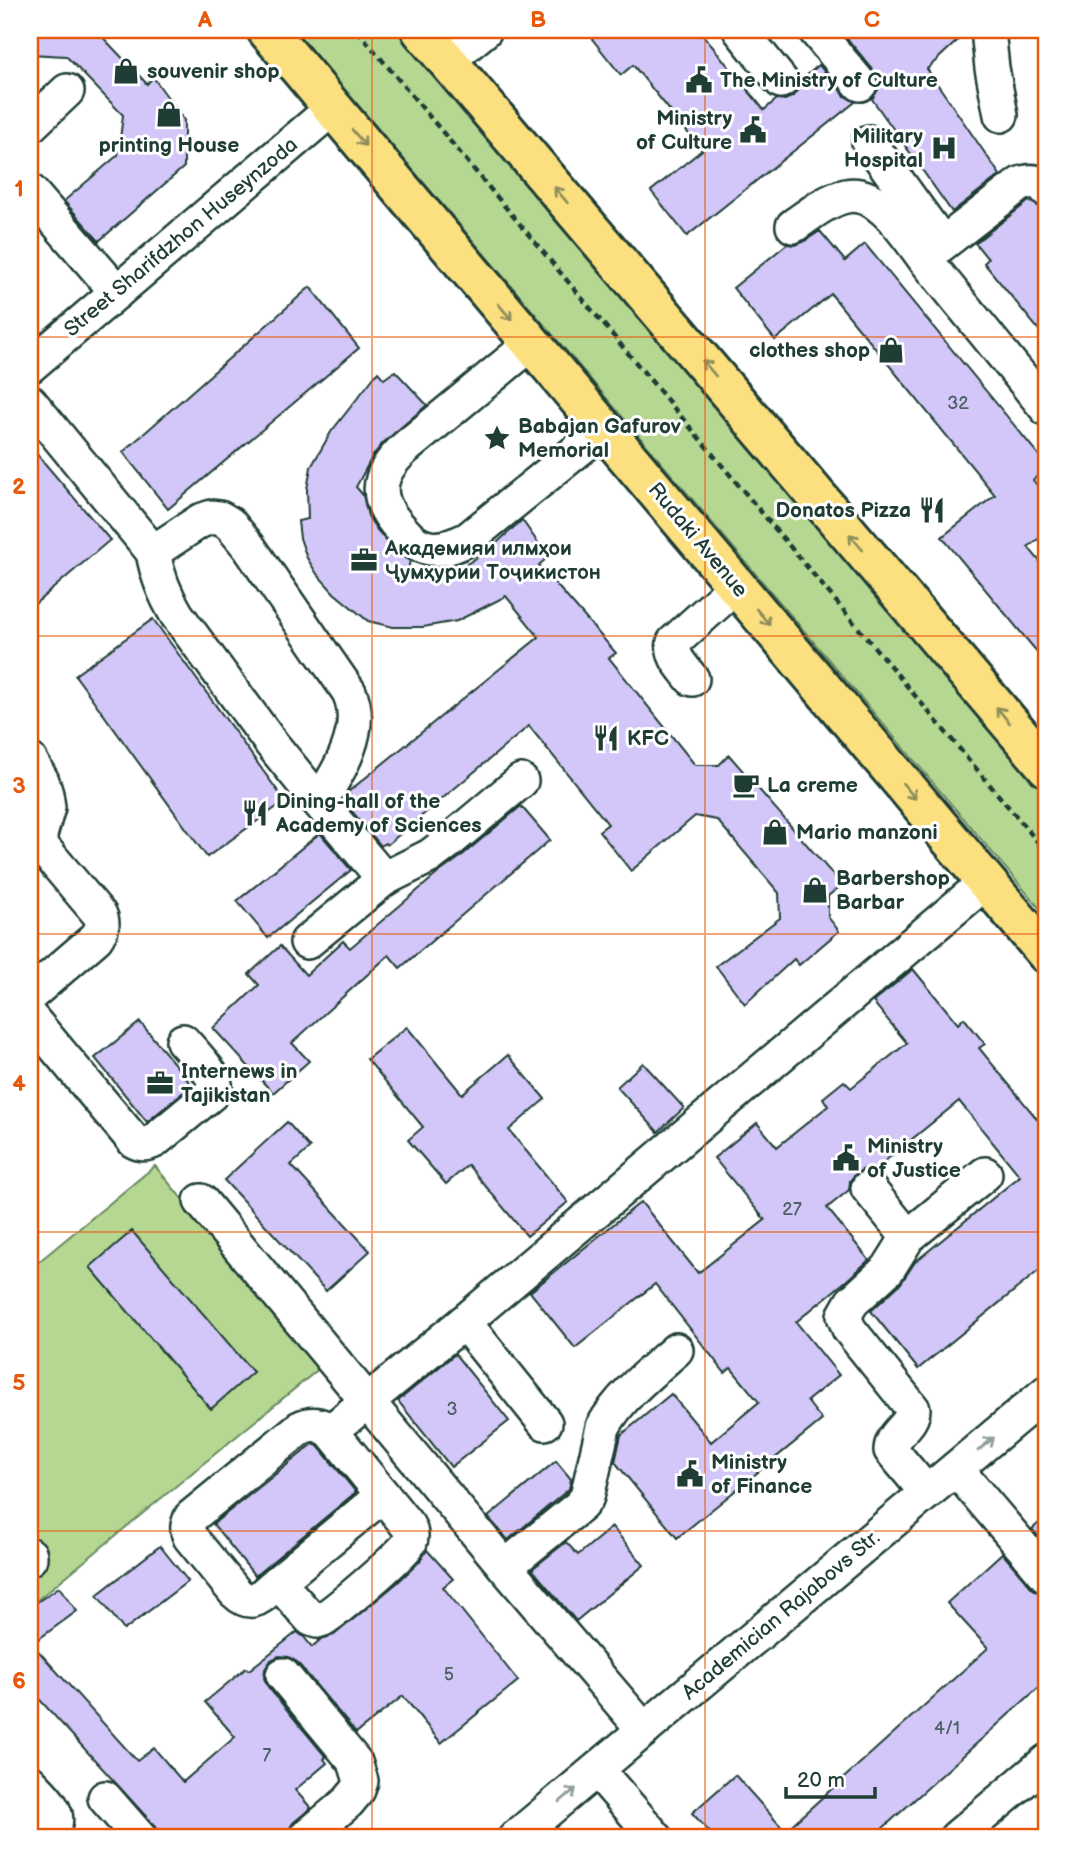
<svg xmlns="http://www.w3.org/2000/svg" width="1077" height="1868" font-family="'Balsamiq Sans',sans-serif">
<rect width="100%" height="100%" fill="#fff"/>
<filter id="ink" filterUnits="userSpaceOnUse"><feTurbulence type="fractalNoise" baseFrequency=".0143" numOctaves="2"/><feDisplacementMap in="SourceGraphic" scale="14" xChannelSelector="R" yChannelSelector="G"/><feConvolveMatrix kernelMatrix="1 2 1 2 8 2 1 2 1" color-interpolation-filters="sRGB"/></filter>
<g filter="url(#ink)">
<g fill="#b5d792" stroke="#6a8a63" stroke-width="2">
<path d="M294,30H396L1047,788V917Z"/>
<path d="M155,1166L321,1367L30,1606V1269Z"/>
</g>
<g fill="#d3c7f9" stroke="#1f3d34" stroke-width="2">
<path d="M30,30H96L147,84L153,77L184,120V167L99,241L64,201L118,155L123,115L66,56L30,54Z"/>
<path d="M585,30H699L764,110L777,99L785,100L794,96L799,89L800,81L819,65L845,96L855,102L687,236L651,191L702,150L633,65L621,75Z"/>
<path d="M840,30H969L927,69L1000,175L952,212L872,99L878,90L879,80L875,72Z"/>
<path d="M1029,201L1041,208L1047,209V340L984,263L988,259L975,243Z"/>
<path d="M820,231L845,261L865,244L1047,465V468L1033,480L1047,498V532L1028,547L1047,570V664L942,537L995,495L831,294L775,340L733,288L787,244L795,245L803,242Z"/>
<path d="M310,287L359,348L168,509L123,452Z"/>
<path d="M395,371L427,405L382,444L372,457L356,487L363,495L368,516L377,530L395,551L410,561L406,577L443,574L462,567L490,549L522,520L548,557L539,565L616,653L609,658L695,765H719L729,755L842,885L828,896V917L839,931L799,965L794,959L745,1004L716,966L780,918L779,893L717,820L695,816L631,871L599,831L608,824L529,726L387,845L385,843L381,846L350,809L356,804L348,792L539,637L506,596L457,621L423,627H393L368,621L334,593L317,574L307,558L300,538L298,521L308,519L307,489L311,467L331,432L378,372L384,379Z"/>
<path d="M30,446L110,540L30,608Z"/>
<path d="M153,619L285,801L207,857L75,675Z"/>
<path d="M521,806L550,840L400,968L389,955L292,1043L309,1061L273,1093L213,1028L259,985L249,974L280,946L306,975L343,941L350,948L437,874L459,858Z"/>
<path d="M320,833L351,870L268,938L237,901Z"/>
<path d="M913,969L958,1024L964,1018L985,1044L979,1048L1047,1131V1264L918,1369L871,1311L901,1283L915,1262L1020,1176L959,1101L874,1170L864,1169L856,1173L850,1181L849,1190L827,1208L869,1260L846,1281L796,1322L839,1375L807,1401L822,1420L677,1538L615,1462L621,1435L671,1394L711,1442L759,1402L731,1368L725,1373L655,1284L575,1348L530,1292L641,1202L698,1273L765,1220L714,1158L757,1123L777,1147L828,1106L823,1098L844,1081L851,1088L907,1043L873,1002Z"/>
<path d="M140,1022L192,1085L147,1122L95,1058Z"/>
<path d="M407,1027L462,1094L508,1055L545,1099L509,1130L568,1202L527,1236L468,1165L446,1184L408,1140L423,1127L367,1059Z"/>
<path d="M643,1063L684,1108L658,1132L617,1087Z"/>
<path d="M287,1122L310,1148L291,1165L370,1251L326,1291L224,1180Z"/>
<path d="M132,1231L253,1372L211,1409L90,1267Z"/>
<path d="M455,1354L509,1421L451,1467L398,1401Z"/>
<path d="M313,1444L318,1446L356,1492L255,1576L213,1524Z"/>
<path d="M556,1461L571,1479L569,1489L508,1540L488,1517Z"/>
<path d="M1047,1516V1547L1032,1529Z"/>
<path d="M612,1527L644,1565L576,1621L532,1569L566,1542L578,1555Z"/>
<path d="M160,1546L188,1581L124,1630L97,1595Z"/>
<path d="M427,1550L453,1579L443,1587L518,1681L441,1743L403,1696L356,1733L297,1662L289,1657L279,1656L271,1660L265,1669L264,1678L268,1687L326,1757L324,1759L327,1763L295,1790L311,1808L293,1823L287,1833L280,1838H159V1834L154,1825L30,1689V1607L59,1587L77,1611L32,1644L137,1761L154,1748L183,1782L235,1737L205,1702L246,1668L249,1670L297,1632L304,1637L312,1647L321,1639L334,1635L397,1583L420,1561Z"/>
<path d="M1002,1553L1032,1588L1040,1594L1047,1595V1680L872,1838H715L692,1813L735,1775L785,1831L988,1648L947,1603Z"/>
</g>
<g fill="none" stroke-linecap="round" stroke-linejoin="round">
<g stroke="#1f3d34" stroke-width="38">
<g id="minor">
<path d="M740,30L781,81"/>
<path d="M815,30L860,84"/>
<path d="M988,30L992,68L1001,115"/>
<path d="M447,61L485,30"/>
<path d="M30,126L67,91"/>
<path d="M869,142L942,243"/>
<path d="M1047,190C1039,180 1031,180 1020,184L924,258L1047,409"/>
<path d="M30,191L117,292"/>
<path d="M793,226C809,215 827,200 846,196C879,189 907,236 924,258"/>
<path d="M532,343L406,447C374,476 373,500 403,531C410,539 419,547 430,548C444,550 456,545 468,539L604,429"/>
<path d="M30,366L333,108"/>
<path d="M30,402L153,552L200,521L212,517L220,518L230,524L249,547L349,692C366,729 339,772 319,802L384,879L307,942"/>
<path d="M153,552C157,575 164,594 177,615L271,743L319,802"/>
<path d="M692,679C683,667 671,657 674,642L736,586"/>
<path d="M30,760L42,781L46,794L48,807L38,842L30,849"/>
<path d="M384,879L430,856L447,843L521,781"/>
<path d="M30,995L96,938C102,930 104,924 100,915L38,842"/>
<path d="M30,1017L134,1141C141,1145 146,1145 154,1141L211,1094C214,1090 216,1090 215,1084C213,1073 191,1050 183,1041"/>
<path d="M868,1188L908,1237L888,1269L852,1302L844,1316L849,1329L913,1409C913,1426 892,1432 891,1450L927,1493"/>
<path d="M201,1201L505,1567L644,1730"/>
<path d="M908,1237L985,1174"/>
<path d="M464,1322L545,1423"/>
<path d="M331,1431C320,1424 312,1422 300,1428L191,1517C188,1524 186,1529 190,1537L235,1592C254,1610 261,1595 278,1582L311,1619L317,1621L323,1619C336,1611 406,1552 410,1542C412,1536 411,1531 408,1526L331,1431L464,1322L986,882"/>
<path d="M956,1469L1047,1576"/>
<path d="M30,1555V1558"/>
<path d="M505,1567L581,1505L587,1497L603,1427C620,1396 650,1373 676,1350"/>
<path d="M278,1582L383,1495"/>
<path d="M283,1675L355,1762L361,1781L358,1790L348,1802L305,1838"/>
<path d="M597,1770L656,1838"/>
<path d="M30,1782C39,1792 62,1811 54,1826C52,1831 46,1835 42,1838"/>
<path d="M105,1798L140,1838"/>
<path d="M515,1838L1047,1392"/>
<path d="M956,1838L1047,1761"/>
</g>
</g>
<g stroke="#1f3d34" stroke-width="44">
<g id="highway">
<path d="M267,30L1047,954"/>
<path d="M421,30L1047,767"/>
</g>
</g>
<path stroke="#1f3d34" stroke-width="4.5" stroke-dasharray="7 5" stroke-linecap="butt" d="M357,30L1047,853"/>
<use href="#minor" stroke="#fff" stroke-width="33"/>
<use href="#highway" stroke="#fce080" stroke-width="38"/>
</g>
<defs><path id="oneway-shaft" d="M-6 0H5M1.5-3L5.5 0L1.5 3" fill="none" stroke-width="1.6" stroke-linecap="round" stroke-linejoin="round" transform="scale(1.75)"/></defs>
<g stroke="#8e8e5a">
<use href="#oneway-shaft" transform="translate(359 138) rotate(50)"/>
<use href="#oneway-shaft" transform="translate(561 195) rotate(-130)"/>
<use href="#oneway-shaft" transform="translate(505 312) rotate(50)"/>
<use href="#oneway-shaft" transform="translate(709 368) rotate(-130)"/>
<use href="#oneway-shaft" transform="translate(856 542) rotate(-130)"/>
<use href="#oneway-shaft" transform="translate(763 617) rotate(50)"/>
<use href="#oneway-shaft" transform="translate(1003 715) rotate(-130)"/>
<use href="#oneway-shaft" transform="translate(909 791) rotate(50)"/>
</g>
<g stroke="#8f9e9a">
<use href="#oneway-shaft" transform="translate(986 1444) rotate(-40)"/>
<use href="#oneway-shaft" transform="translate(568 1795) rotate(-40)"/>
</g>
</g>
<path fill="none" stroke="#e8590c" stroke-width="2" stroke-opacity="0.55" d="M372,30V1838M705,30V1838M30,337H1047M30,636H1047M30,934H1047M30,1232H1047M30,1531H1047"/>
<defs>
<g id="shop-bare" transform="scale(2.1)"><path d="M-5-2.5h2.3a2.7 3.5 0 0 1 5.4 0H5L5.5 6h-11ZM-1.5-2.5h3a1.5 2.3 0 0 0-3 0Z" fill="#1f3d34" stroke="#fff" stroke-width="2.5" paint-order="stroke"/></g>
<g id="civic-bare" transform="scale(2.1)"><path d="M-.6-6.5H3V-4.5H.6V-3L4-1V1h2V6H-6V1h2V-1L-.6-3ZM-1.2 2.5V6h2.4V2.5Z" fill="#1f3d34" stroke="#fff" stroke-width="2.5" paint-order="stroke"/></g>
<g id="hospital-bare" transform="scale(2.1)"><path d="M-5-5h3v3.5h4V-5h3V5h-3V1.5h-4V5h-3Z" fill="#1f3d34" stroke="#fff" stroke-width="2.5" paint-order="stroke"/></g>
<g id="sight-bare" transform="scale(2.1)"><path d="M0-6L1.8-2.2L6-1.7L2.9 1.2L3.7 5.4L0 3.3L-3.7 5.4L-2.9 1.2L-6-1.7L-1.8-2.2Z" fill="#1f3d34" stroke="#fff" stroke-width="2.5" paint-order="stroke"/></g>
<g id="restaurant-bare" transform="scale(2.1)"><path d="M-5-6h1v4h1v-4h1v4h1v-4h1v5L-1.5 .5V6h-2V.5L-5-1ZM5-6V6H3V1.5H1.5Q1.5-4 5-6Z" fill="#1f3d34" stroke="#fff" stroke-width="2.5" paint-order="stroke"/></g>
<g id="office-bare" transform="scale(2.1)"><path d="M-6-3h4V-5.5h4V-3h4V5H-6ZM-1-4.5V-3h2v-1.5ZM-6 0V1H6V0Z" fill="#1f3d34" stroke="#fff" stroke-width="2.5" paint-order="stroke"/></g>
<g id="cafe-bare" transform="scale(2.1)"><path d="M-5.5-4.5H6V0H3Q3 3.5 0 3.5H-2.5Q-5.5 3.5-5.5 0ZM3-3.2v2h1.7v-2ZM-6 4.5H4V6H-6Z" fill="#1f3d34" stroke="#fff" stroke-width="2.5" paint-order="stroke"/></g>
</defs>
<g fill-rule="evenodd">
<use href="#shop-bare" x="126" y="71"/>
<use href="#civic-bare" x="699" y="80"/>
<use href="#shop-bare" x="169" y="114"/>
<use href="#civic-bare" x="753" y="130"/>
<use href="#hospital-bare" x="944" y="148"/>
<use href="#shop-bare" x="891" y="350"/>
<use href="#sight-bare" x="497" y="438"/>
<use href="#restaurant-bare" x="932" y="510"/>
<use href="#office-bare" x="364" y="560"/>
<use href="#restaurant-bare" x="606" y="738"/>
<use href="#cafe-bare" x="746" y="785"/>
<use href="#restaurant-bare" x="255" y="813"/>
<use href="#shop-bare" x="775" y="832"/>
<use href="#shop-bare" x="815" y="890"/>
<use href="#office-bare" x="160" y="1083"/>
<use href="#civic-bare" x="846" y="1158"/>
<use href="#civic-bare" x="690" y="1474"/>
</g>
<g text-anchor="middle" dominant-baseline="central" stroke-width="6" stroke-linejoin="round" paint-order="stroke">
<g font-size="18" fill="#4c6065">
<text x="958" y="403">32</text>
<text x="792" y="1209">27</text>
<text x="452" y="1409">3</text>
<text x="449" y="1674">5</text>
<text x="947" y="1728">4/1</text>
<text x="267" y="1755">7</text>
</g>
<g font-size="21" font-weight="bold" fill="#1f3d34" stroke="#fff" text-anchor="start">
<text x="147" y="71">souvenir shop</text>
<text x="720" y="80">The Ministry of Сulture</text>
<text x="732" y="118" text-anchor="end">Ministry<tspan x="732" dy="24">of Culture</tspan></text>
<text x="923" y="136" text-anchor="end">Military<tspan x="923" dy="24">Hospital</tspan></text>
<text x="169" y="145" text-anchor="middle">printing House</text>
<text x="870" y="350" text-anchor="end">clothes shop</text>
<text x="518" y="426">Babajan Gafurov<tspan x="518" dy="24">Memorial</tspan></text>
<text x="911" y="510" text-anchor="end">Donatos Pizza</text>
<text x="385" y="548">Академияи илмҳои<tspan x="385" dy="24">Ҷумҳурии Тоҷикистон</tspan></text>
<text x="627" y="738">KFC</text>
<text x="767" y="785">La creme</text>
<text x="276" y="801">Dining-hall of the<tspan x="276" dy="24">Academy of Sciences</tspan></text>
<text x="796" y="832">Mario manzoni</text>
<text x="836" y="878">Barbershop<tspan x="836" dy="24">Barbar</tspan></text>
<text x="181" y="1071">Internews in<tspan x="181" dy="24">Tajikistan</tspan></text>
<text x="867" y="1146">Ministry<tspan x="867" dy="24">of Justice</tspan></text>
<text x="711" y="1462">Ministry<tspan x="711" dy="24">of Finance</tspan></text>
</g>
<g font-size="21" fill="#1f3d34" stroke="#fff">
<text transform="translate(181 237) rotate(-40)">Street Sharifdzhon Huseynzoda</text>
<text transform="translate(698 540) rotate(50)">Rudaki Avenue</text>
<text transform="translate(781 1615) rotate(-40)">Academician Rajabovs Str.</text>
</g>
</g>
<rect width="1077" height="1868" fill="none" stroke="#fff" stroke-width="77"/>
<path d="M786 1787v10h89v-10" fill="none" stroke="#1f3d34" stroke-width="3.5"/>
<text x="797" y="1787" font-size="21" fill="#1f3d34" stroke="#ffffff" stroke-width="5" paint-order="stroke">20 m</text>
<rect x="38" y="38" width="1000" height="1791" fill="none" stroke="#e8590c" stroke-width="2.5"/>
<g font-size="23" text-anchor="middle" font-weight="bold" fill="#e8590c">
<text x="205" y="27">A</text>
<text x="538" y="27">B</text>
<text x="872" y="27">C</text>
<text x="19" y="196">1</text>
<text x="19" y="494">2</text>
<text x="19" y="793">3</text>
<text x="19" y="1091">4</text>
<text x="19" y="1390">5</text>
<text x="19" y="1688">6</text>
</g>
</svg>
